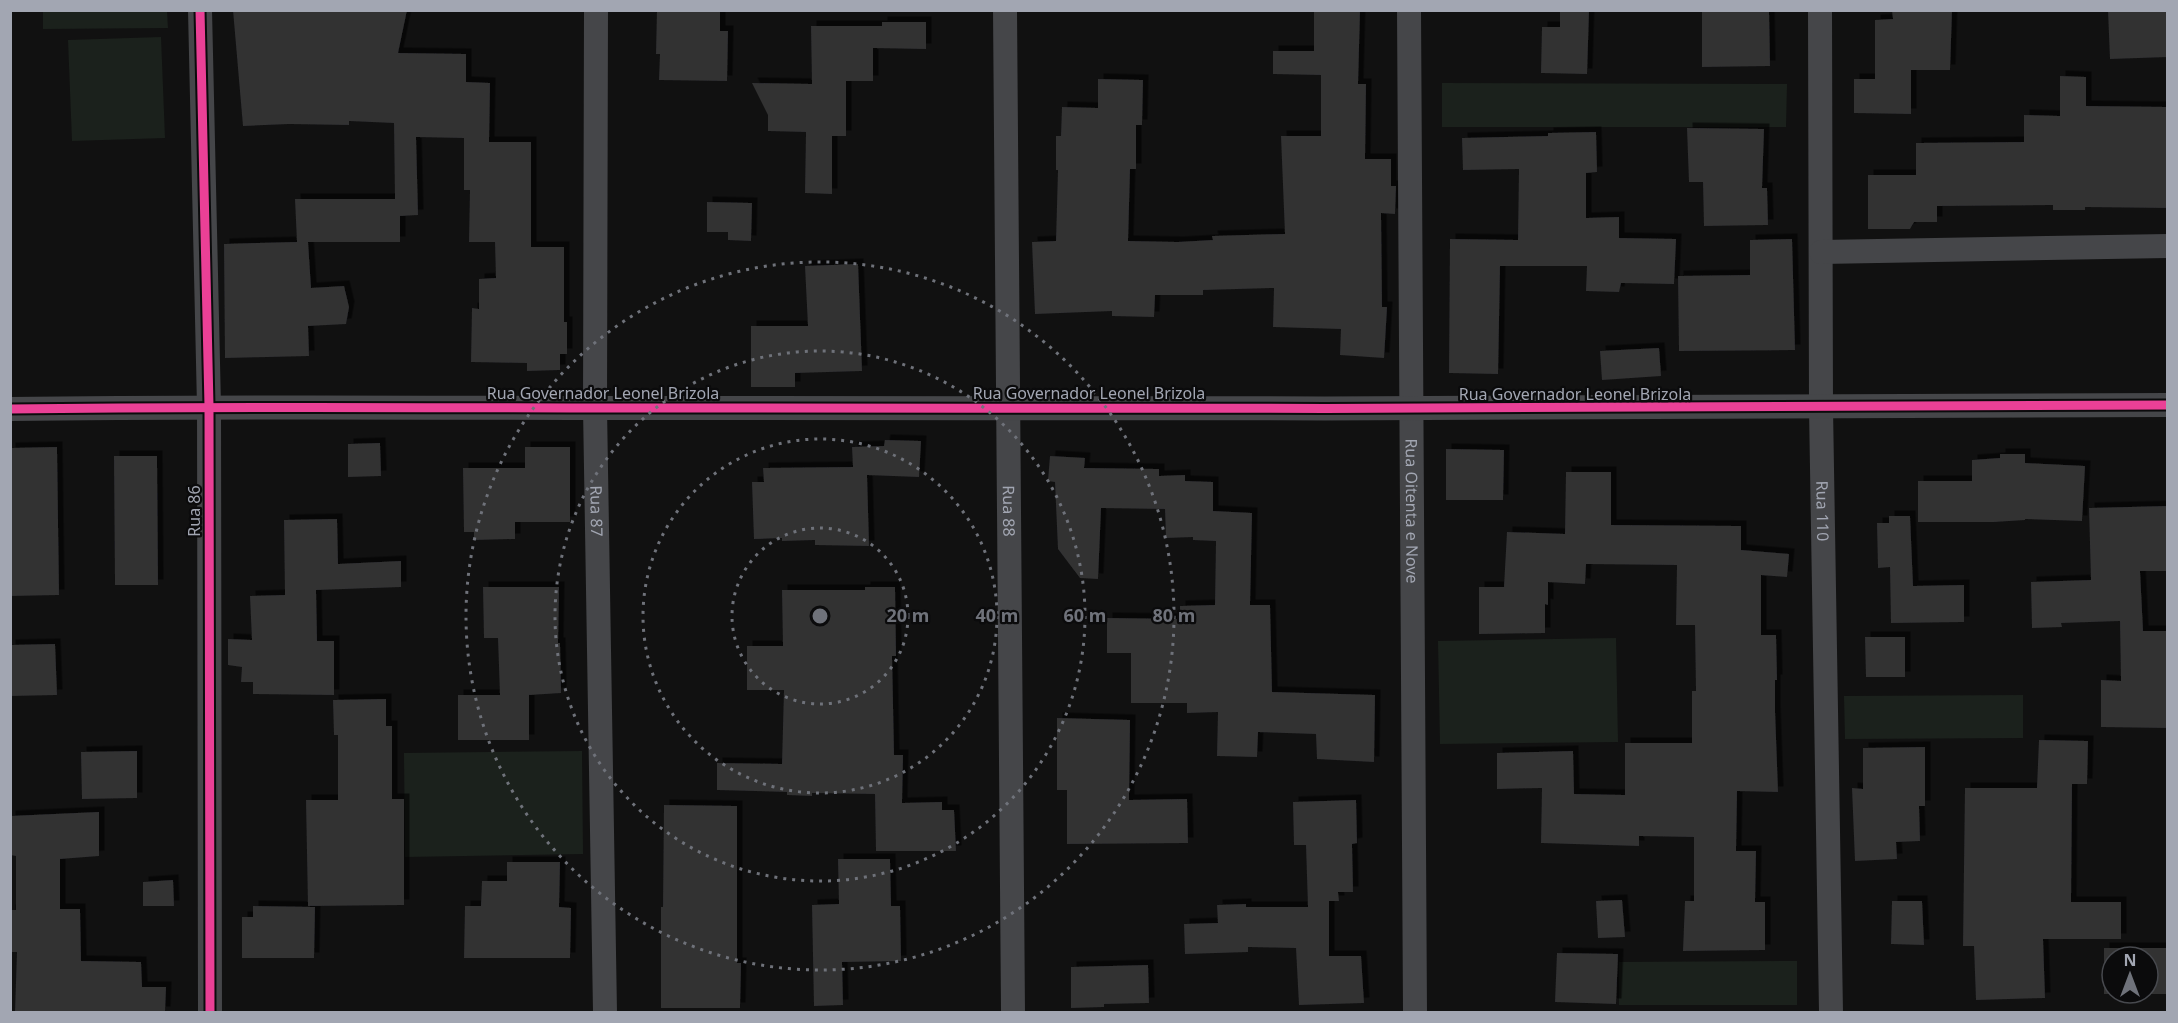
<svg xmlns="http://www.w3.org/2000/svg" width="2178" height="1023" font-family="'Noto Sans',sans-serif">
<defs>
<filter id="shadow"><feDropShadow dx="5.5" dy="-5.5" stdDeviation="0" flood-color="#0009"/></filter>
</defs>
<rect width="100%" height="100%" fill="#111"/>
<g fill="#1b211c">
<path d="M43,11H167L168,28L43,29Z"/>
<path d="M161,37L165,138L72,141L68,40Z"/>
<path d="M1442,83L1787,84L1786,127H1442Z"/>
<path d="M1616,638L1618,742L1440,744L1438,641Z"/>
<path d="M2023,695V738L1845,739L1844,696Z"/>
<path d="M582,751L583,854L405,857L404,753Z"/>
<path d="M1797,961V1005H1619V962Z"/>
</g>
<g fill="#313133" fill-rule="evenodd" filter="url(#shadow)">
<path d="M233,10H407L398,53L466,54V82L490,83L489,142H531V247H564V322H567V354H560V370L527,371V363L471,362L472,308L479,309V279L496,278L495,242H469L470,190H464V138L416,137L418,215L400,216V242H308L311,288L344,286L349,307L346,324L308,326L309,356L225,358L224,244L297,242L295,199H395L394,123L349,121V125L289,124L243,126Z"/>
<path d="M657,10H720V31H728L727,81L659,80L660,54H656Z"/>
<path d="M1314,10H1360L1358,84H1366L1365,159H1391V186H1396L1395,214L1381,213L1382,307H1387L1384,358L1340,355L1341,329L1273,327L1274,288L1203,290V295H1155L1154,317L1112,316V311L1035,314L1032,242L1056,241L1058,170H1056V136H1061L1062,107L1098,108V79L1143,80L1142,125H1136V169H1130L1128,241L1178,242L1213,240L1212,236L1285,234L1281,136H1321V75L1273,74V51H1314Z"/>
<path d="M1560,10H1589L1587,74L1541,73L1542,27H1560Z"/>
<path d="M1702,10H1769L1770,66L1702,67Z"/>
<path d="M1892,10H1952L1950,70H1911V114L1854,113V79H1875V20L1893,19Z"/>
<path d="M2108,10H2168V57L2110,59Z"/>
<path d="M882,22H926V49L873,48V81H846V136H832V194L805,193L806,132L768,131V115L752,83L812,84L811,26H882Z"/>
<path d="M2060,76L2086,77V106L2168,107V208L2085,207V210H2053V205L1937,206V222H1914L1910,229H1868V175H1916V143L2024,142V115L2060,116Z"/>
<path d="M1687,128L1764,129L1762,188H1767L1768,225L1704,226L1703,182H1689Z"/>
<path d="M1596,132L1597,172L1586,173V218L1619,217V238L1676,239L1674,284L1621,283L1619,292L1586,291L1587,266H1500L1498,374L1449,373L1450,239L1518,240L1519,169L1463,170L1462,138L1548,136V133Z"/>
<path d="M707,202L752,203L751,241L728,240V232H707Z"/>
<path d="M1792,239L1795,350L1679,351L1678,276L1750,275V240Z"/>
<path d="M858,264L862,371L795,373V387H751V326H808L805,266Z"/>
<path d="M1659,348L1661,376L1602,380L1600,351Z"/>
<path d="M885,440L921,441L919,477L867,475L869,546L815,545V540L782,541V538L754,539L752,482H764L763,468L853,467L852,447L884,446Z"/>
<path d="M380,443L381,476L348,477V444Z"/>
<path d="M57,447L59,595L10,596V448Z"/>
<path d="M525,447H570V522H515V539L474,540V532H464L463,468H525Z"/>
<path d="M1446,449L1504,450L1503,500H1446Z"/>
<path d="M2000,454H2025V463L2085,466L2082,521L2025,519V520L1994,522H1918V481H1972V460L2000,458Z"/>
<path d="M114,456H157L158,585H115Z"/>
<path d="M1050,456L1085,458L1084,468L1159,469V476L1185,475V481L1213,482V511L1252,513L1250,605H1270L1272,692L1375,695L1374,762L1317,759L1316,734L1258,732L1257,757L1217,756L1218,712L1187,713V703H1131V653H1107V618L1180,619V606L1215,605L1216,541L1193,540V537L1166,538L1165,509L1101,508L1098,579L1080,578L1058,549L1055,482L1048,481Z"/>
<path d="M1566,472H1611V525L1741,526V550L1789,554L1787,577L1761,575V635H1776L1777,680H1775V711L1778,792L1737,791L1736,851H1756L1755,902H1765V950L1683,951L1685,901H1694V837L1639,836V846L1541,843L1542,788L1497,789V753L1573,751L1574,794L1625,795V743H1692V691H1696L1695,625H1676L1677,565L1586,564L1585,584L1548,582V605L1545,604V633L1479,634V587H1504L1507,532L1565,534Z"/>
<path d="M2168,506V571H2140L2143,631H2168V728L2101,727V680L2121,681L2120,621L2061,623L2062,627L2032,628L2031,582L2091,580L2089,508Z"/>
<path d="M1889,516H1910L1913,586L1964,585V622L1891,623L1890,567L1878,568L1877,523H1889Z"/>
<path d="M337,519L338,564L401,561V587L316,590L317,641H334V695L253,694V682H241L242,667L228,665V639L252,640L250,596L285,595L284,520Z"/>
<path d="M483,587H559L558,643H560L561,693L529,695V740H458V695H500L498,638H484Z"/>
<path d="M865,587H895L896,656H892L894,755H903L902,803L942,802V810H954L956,851H876L875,794L812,793V796L787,795V792L717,790V763L782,764L784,690H747V646H783L782,590H865Z"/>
<path d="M1865,637H1905V677H1866Z"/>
<path d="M55,644L57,695L10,696V645Z"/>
<path d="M386,699V726H392V799H404V905L308,906L306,800H338V735H334L333,700Z"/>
<path d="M1057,718L1130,720L1129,800L1187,799L1188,843L1067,844V790H1057Z"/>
<path d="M2039,740L2088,741L2087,784H2072L2071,902H2121V939H2043L2045,998L1976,1000L1974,946H1963L1965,788H2037Z"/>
<path d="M1925,747V806H1919L1920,841L1896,842L1897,859L1855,861L1852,788L1863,789V748Z"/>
<path d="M137,751V798L82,799L81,752Z"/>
<path d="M1356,800L1357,843L1352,844L1353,892H1338L1339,901H1329V956H1361L1364,1003L1299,1005L1296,948L1248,947V952L1185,954L1184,924L1218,923L1217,905L1246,904V907H1308L1306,845H1294L1293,802Z"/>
<path d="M664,805L737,806V963H741L740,1008H661V907H663Z"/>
<path d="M99,812V856L60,859V909H80L81,961L141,962L142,987H166L165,1012H15L17,952H10V910H16V856L10,855V816Z"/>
<path d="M838,859H890L891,906H900L901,961L842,962L843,1005L814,1006L812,905L839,904Z"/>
<path d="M507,862H560L559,907L571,908L570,958H464L465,906H481L482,881H507Z"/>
<path d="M173,880L174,906H143V882Z"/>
<path d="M1622,900L1625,937L1598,938L1596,901Z"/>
<path d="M1892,901H1922L1924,945L1891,944Z"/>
<path d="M253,906L315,907L314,958H242V917H253Z"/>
<path d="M2104,948H2168V994H2104ZM2112,957H2148V993H2112Z"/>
<path d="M1557,953L1618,954L1616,1004L1555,1002Z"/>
<path d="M1148,965L1149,1003L1104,1004V1007L1071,1008V967Z"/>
</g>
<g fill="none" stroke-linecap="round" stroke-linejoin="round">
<g stroke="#454649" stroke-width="24">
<path d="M200,10L209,406L210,1012"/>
<path id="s1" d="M596,10L595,408L605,1012"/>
<path id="s2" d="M1005,10L1013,1012"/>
<path id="s3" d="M1409,10L1415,1012"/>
<path id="s4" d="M1820,10L1821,408L1831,1012"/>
<path d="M1821,252L2168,246"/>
<path d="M10,409C224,406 437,408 650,408C1156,408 1662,410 2168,405"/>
</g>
<g stroke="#0b0b0c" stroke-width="13">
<g id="cycleway">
<path d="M200,10L209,406L210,1012"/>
<path d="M10,409C224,406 437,408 650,408C1156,408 1662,410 2168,405"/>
</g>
</g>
<use href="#cycleway" stroke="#ea4096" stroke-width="9"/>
</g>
<g fill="none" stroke="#6f727a" stroke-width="3" stroke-dasharray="3 6">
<circle cx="820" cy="616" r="88"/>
<circle cx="820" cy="616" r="177"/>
<circle cx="820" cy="616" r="265"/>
<circle cx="820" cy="616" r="354"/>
</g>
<g text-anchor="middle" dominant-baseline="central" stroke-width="4.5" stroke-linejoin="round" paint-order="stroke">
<g font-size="16" fill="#a2a6b2" stroke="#0b0b0c">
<text x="603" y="393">Rua Governador Leonel Brizola</text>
<text x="1089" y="393">Rua Governador Leonel Brizola</text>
<text x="1575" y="394">Rua Governador Leonel Brizola</text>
<text transform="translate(194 511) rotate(-90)">Rua 86</text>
<text stroke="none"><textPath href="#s2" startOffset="501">Rua 88</textPath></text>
<text stroke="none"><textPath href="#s3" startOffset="501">Rua Oitenta e Nove</textPath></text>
<text stroke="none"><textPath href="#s1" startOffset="501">Rua 87</textPath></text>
<text stroke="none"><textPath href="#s4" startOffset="501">Rua 110</textPath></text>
</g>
</g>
<circle cx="820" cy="616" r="9" fill="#6f727a" stroke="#0b0b0c" stroke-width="3"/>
<g font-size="18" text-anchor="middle" font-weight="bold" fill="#6f727a" stroke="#0b0b0c" stroke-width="4.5" stroke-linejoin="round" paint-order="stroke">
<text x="908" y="622">20 m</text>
<text x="997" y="622">40 m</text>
<text x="1085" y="622">60 m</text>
<text x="1174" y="622">80 m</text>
</g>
<rect width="2178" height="1023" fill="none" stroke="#a2a6b2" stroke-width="24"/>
<g transform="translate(2130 975)"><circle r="28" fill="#0b0b0c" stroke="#47494e" stroke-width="1.5"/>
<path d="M0-4.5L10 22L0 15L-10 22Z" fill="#6f727a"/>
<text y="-9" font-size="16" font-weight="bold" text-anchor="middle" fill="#a2a6b2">N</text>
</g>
</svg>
